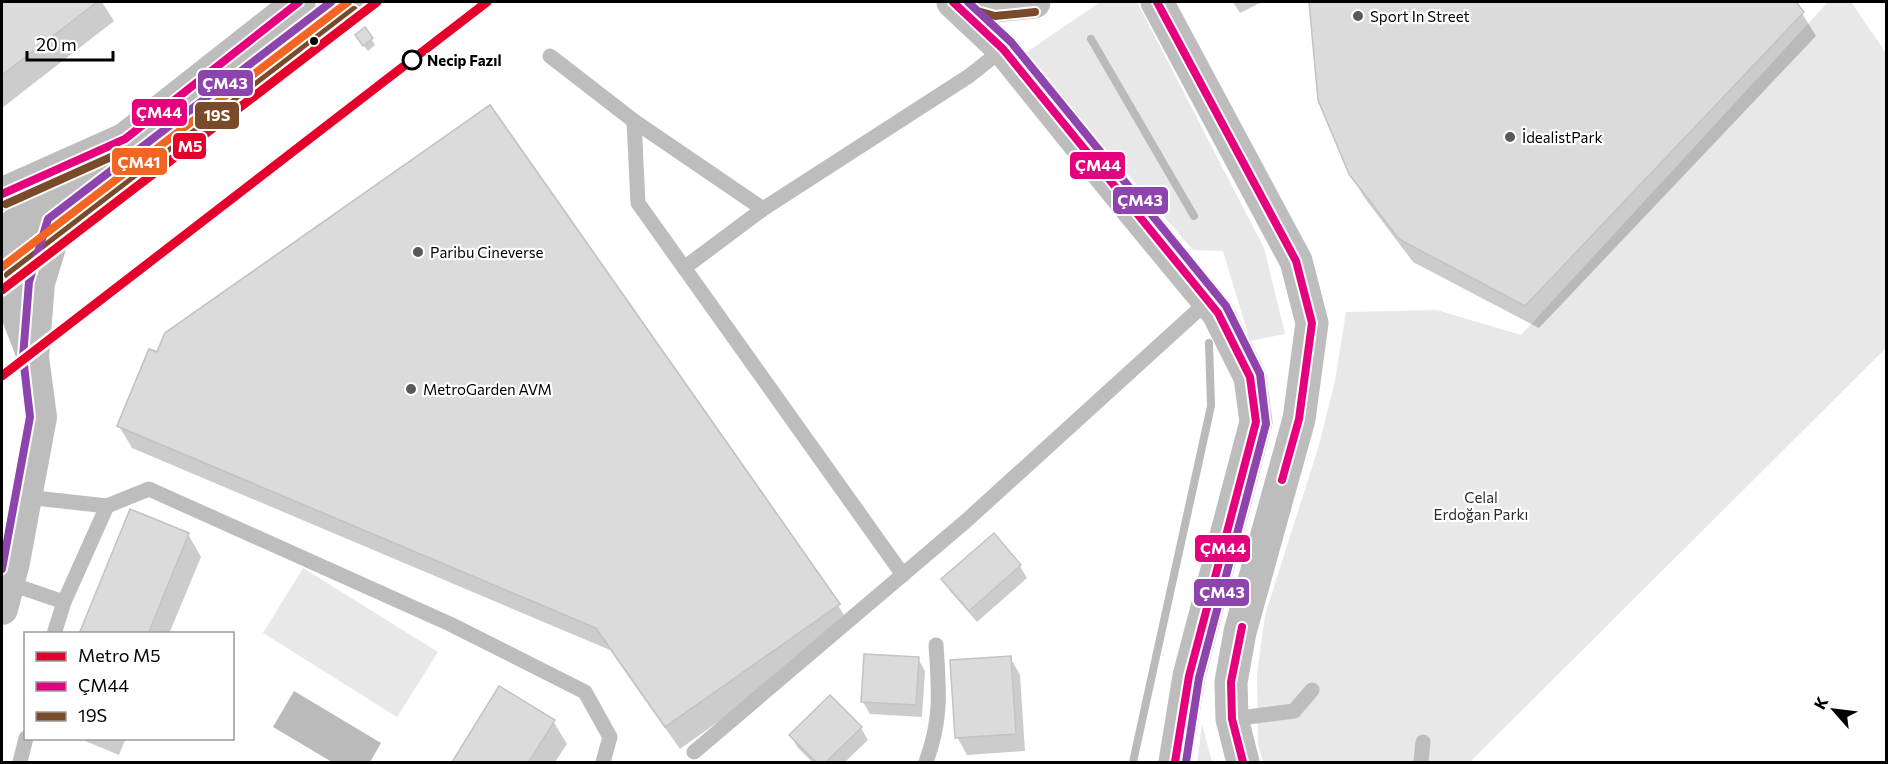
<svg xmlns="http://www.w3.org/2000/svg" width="1888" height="764" font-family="Commissioner,sans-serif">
<rect width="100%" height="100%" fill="#fff"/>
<g fill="#e8e8e8">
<path d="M1100,2H1137L1264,248L1285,334L1250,341L1223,251L1193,250L1024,54Z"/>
<path d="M1828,2H1851L1886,53V348L1470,762H1263L1258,744L1257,674L1265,615L1319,445L1335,381L1346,312L1437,310L1521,335Z"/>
<path d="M303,568L438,652L397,717L263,633Z"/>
<path d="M1202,724L1212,762H1197Z"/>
</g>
<path fill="#bababa" d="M294,691L381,743L370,762H332L273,727Z"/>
<g fill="#0003">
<path d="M2,2H102L114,21L2,108Z"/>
<path d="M1233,2H1262L1240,13Z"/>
<path d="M1311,2H1795L1816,36L1539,328L1413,262L1364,197L1350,173L1320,100Z"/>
<path d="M365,29L375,45L368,51L360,41Z"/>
<path d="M119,426L838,605L851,627L680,749L610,650L132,448Z"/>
<path d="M188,534L201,557L169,634H81Z"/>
<path d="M1020,566L1027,578L977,622L950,591L943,579Z"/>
<path d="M866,656L918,659L925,671L922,717L870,714L863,702Z"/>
<path d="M1010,657L1020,675L1025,751L967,755L957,737Z"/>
<path d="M499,688L553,721L567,744L555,762H454Z"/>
<path d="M861,728L868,740L845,762H812L798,748L791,736Z"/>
<path d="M78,738H126L119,755Z"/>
</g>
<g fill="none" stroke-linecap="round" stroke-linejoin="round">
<g stroke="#bababa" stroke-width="8">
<path d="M1091,39L1194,216"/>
<path d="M1133,762L1211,406L1209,343"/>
</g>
</g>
<g fill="#dbdbdb" stroke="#c3c3c3" stroke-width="1.5" fill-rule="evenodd">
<path d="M2,2H97L2,75Z"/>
<path d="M1309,2H1796L1804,12L1525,306L1399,239L1349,174L1318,100Z"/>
<path d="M365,27L373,38L363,46L355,35Z"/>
<path d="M490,105L840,604L665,727L596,628L117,426L149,349L157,352L165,333ZM469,314L577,476L351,389Z"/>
<path d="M490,105L840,604L665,727L596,628L117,426L149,349L157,352L165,333Z"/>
<path d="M130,509L189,533L148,634H79Z"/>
<path d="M994,533L1021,565L969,611L941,579Z"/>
<path d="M864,654L919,657L916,705L861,702Z"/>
<path d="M1011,656L1016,734L955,738L950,660Z"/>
<path d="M499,686L555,720L529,762H452Z"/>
<path d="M830,695L862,727L826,762H816L789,735Z"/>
</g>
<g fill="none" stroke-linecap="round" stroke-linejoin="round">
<g stroke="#bdbdbd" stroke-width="15">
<path d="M550,56L634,121"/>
<path d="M684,268L763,209"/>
<path d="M26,497L107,506L149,489L450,624L585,692L610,737L603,762"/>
<path d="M903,575L638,203L634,121L763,209L969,76L1003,49"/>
<path d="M8,583L64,602L54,634"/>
<path d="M64,602L107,506"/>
<path d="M1232,719L1294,711L1312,690"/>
<path d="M694,752L966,521L1208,301"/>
<path d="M20,762L26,738"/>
<path d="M926,762C942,719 939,690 936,645"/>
<path d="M1421,762L1423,742"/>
</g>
<g stroke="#bdbdbd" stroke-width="32">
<path d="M2,237L41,199L93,162"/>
<path d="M2,276L31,351"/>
<path d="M2,609L14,562L41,417L33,357L39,283L57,224"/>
</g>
<g stroke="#bdbdbd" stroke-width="33">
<path d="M953,2L1003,49L1136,214L1218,313L1250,377L1256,422L1189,676L1175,762"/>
<path d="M1157,2L1296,261L1312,323L1299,419L1240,632L1231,682L1232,719L1243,762"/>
</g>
<g stroke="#bdbdbd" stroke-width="33">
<path d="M985,2L995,6L1034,2"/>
<path d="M2,194L125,139L299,2"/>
<path d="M2,267L348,2"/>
</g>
<g stroke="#fff" stroke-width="12">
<g id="bus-1">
<path d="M953,2L1003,49L1218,313L1250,377L1256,422L1189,676L1175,762"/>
<path d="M1157,2L1296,261L1312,323L1299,419L1282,480"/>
<path d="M2,194L125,139L299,2"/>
<path d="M1242,627L1231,682L1232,719L1243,762"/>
</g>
</g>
<g stroke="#fff" stroke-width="12">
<g id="bus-2">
<path d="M981,12L995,16L1035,12"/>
<path d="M6,204L120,153"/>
<path d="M8,275L354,10"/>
</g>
</g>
<g stroke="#fff" stroke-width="12">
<g id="bus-3">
<path d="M968,2L1011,42L1226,306L1260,374L1266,424L1199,678L1186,762"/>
<path d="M2,569L30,417L23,357L29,282L48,219L331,2"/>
</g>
</g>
<g stroke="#fff" stroke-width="12">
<path id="bus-4" d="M2,267L348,2"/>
</g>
<use href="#bus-1" stroke="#e5007d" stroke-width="8"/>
<use href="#bus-2" stroke="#7a4b2a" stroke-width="8"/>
<use href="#bus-3" stroke="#8e44ad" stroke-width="8"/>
<use href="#bus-4" stroke="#f26522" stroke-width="8"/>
<g stroke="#fff" stroke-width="14">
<g id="metro-1">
<path d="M2,290L377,2"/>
<path d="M2,376L487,2"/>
</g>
</g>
<use href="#metro-1" stroke="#e4002b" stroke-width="9"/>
</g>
<g fill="#595959" stroke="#fff" stroke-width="2">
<circle cx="1358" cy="16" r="6"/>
<circle cx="1510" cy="137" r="6"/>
<circle cx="418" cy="252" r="6"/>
<circle cx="411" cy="389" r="6"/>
</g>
<circle fill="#000" stroke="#fff" stroke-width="2" cx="314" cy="41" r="5"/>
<circle fill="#fff" stroke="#000" stroke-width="3" cx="412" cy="60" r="9"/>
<g text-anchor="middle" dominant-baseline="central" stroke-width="4.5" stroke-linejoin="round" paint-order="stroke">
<g font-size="15" fill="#000" stroke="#fff" text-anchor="start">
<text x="1370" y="16">Sport In Street</text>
<text x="1522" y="137">İdealistPark</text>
<text x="430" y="252">Paribu Cineverse</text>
<text x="423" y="389">MetroGarden AVM</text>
</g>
<g font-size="15" font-weight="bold" fill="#000" stroke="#fff" text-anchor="start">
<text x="427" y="60">Necip Fazıl</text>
</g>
<g font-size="15" fill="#2c2c2c" stroke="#fff">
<text x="1481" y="497">Celal<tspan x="1481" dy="17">Erdoğan Parkı</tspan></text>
</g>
</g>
<g stroke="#fff" stroke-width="2">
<rect x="197" y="69" width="57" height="28" rx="6" fill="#8e44ad"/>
<rect x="131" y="98" width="57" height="29" rx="6" fill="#e5007d"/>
<rect x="194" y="101" width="46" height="29" rx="6" fill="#7a4b2a"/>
<rect x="172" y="132" width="35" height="28" rx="6" fill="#e4002b"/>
<rect x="111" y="147" width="57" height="29" rx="6" fill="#f26522"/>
<rect x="1069" y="151" width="57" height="29" rx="6" fill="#e5007d"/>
<rect x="1112" y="186" width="57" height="29" rx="6" fill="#8e44ad"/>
<rect x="1194" y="534" width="57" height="29" rx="6" fill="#e5007d"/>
<rect x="1193" y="578" width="57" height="29" rx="6" fill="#8e44ad"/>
</g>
<g font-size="16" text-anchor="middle" font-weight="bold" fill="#fff">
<text x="225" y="89">ÇM43</text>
<text x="159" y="118">ÇM44</text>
<text x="217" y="121">19S</text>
<text x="190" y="152">M5</text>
<text x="139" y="168">ÇM41</text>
<text x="1098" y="171">ÇM44</text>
<text x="1140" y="206">ÇM43</text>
<text x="1223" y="554">ÇM44</text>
<text x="1222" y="598">ÇM43</text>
</g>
<rect width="1888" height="764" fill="none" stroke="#000000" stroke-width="6"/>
<rect x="24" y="632" width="210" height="108" fill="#ffffff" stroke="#999999" stroke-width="1.5"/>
<rect x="36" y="652" width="30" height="9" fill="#e4002b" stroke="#999999" stroke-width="1.5"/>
<text x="78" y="662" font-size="18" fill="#000000">Metro M5</text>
<rect x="36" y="682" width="30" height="9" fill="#e5007d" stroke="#999999" stroke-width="1.5"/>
<text x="78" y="692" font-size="18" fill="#000000">ÇM44</text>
<rect x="36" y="712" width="30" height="9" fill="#7a4b2a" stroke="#999999" stroke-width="1.5"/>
<text x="78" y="722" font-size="18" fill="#000000">19S</text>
<g transform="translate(1834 710) rotate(298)" stroke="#ffffff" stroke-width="4.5" paint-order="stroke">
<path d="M0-4.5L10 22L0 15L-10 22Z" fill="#000000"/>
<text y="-9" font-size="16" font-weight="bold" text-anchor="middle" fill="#000000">K</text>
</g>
<path d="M27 51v9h86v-9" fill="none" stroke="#000000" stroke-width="3"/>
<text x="36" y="51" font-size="18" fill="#000000" stroke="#ffffff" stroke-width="4.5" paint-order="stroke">20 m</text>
</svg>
